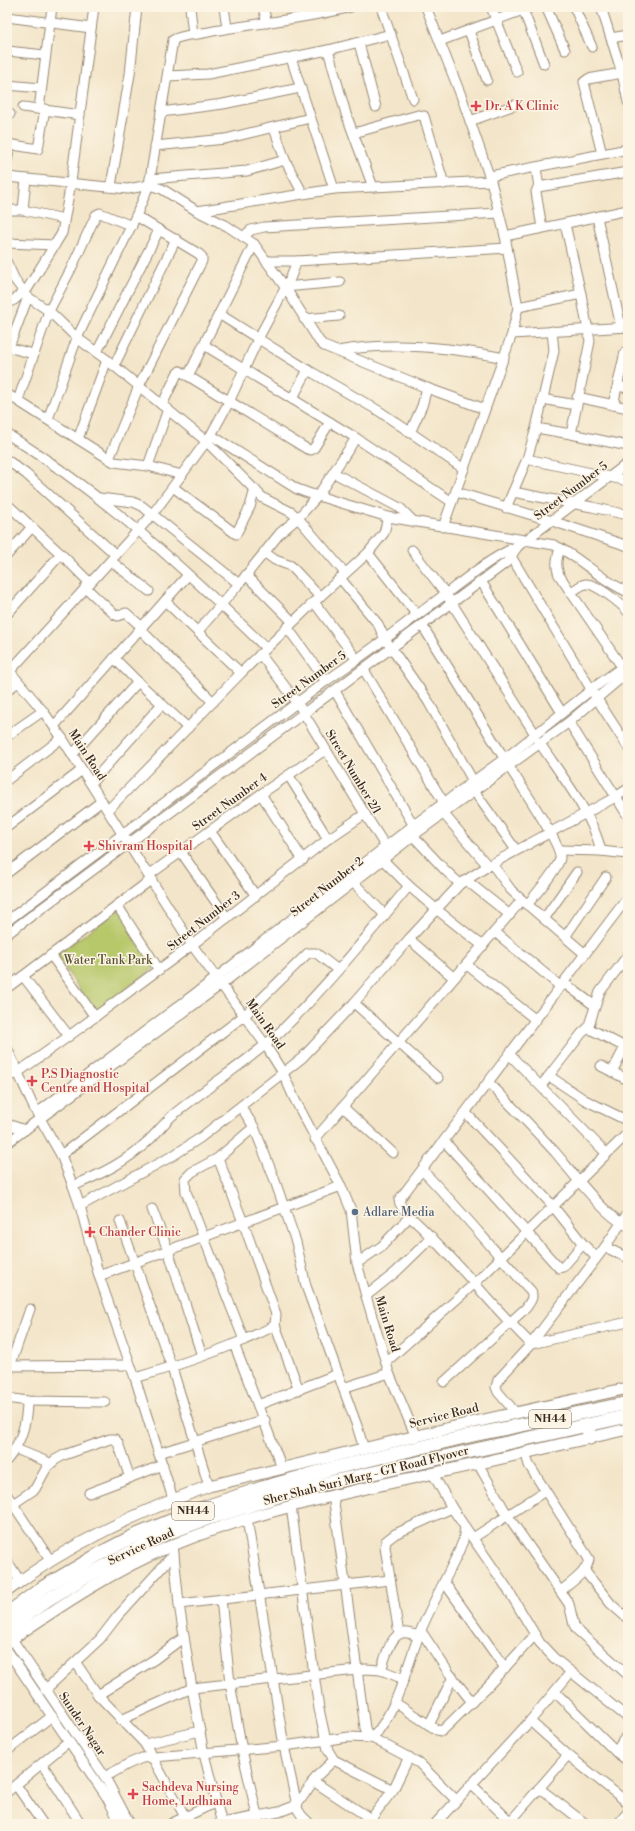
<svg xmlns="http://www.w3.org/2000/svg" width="635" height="1831" font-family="'Libre Bodoni',serif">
<rect width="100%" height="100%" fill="#fcf5e5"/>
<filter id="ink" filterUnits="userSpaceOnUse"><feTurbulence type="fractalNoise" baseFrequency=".025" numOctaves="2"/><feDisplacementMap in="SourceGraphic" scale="8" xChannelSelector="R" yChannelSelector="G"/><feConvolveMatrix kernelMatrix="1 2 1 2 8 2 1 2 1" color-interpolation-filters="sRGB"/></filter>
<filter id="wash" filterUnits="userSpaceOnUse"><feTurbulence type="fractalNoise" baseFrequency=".012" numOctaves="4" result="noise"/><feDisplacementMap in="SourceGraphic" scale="16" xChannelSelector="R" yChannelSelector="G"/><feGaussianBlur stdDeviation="0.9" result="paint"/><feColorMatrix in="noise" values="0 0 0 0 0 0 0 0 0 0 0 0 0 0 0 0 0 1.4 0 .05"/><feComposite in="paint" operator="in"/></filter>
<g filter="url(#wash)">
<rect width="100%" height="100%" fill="#f3e5c9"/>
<path fill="#b7c86b" stroke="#797944" d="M124,906L160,964L95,1012L56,955Z"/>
</g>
<g filter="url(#ink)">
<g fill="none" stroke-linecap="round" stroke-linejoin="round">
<g stroke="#978874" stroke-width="11">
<g id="minor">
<path d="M190,7L193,35"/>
<path d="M224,7L227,28"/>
<path d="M263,7L267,23"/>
<path d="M381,7L413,99"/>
<path d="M426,7L462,98L491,181L505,236L518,307L512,334L443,527"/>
<path d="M491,7L517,72"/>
<path d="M522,7L544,64"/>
<path d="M546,7L565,50"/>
<path d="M574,7L592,47"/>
<path d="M601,7L622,73L628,102"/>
<path d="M7,17L91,28"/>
<path d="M469,31L487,80"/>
<path d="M611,38L628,35"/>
<path d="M440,41L531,7"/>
<path d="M359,43L376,107"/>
<path d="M328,50L346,114L373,187"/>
<path d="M7,51L45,55"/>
<path d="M291,58L334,189"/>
<path d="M168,76L208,74L328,50L391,34"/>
<path d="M7,85L41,88"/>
<path d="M23,107L80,115"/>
<path d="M39,109L52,7"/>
<path d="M161,112L223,104L300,88"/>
<path d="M7,114H10"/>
<path d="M470,121L515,105"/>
<path d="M274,128L285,160L302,192"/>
<path d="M354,133L418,115L424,116L444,184"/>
<path d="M7,144L38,149L45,109"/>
<path d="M155,146L225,139L310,118"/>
<path d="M602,154L584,82L588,79L628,72"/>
<path d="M7,161L10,144"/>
<path d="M536,168L539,187"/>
<path d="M490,176L628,149"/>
<path d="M7,177L128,189L149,185L162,189L197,211L227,226L254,244L285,287L319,341L324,346L427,388L485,409"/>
<path d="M150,179L247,171L285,160"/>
<path d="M111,186L130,74L137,7"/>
<path d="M7,210H23L64,219"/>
<path d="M23,210L26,179"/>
<path d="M197,211L334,189L491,181"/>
<path d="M597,217L621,327"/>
<path d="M565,224L581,294L590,341L571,434"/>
<path d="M542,228L536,192L538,187L628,172"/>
<path d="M505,236L628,210"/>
<path d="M243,237L251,230L264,227L499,213"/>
<path d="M7,243L55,245"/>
<path d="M266,261H297L507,248"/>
<path d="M7,263L15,280L28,297L49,311L77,338L107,360L206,441L263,498L291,512L298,518L345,573"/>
<path d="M285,287L340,282"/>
<path d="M7,303L14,300L28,288L62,233L71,182L94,7"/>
<path d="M518,307L581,294"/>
<path d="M219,314L308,370L379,411L464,469"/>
<path d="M304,319L339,316"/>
<path d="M512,334L628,327"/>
<path d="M204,345L356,438L452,502"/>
<path d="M7,347L33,354"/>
<path d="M9,347L28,297"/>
<path d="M338,351C393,341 450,347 504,358"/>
<path d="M97,352L159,230"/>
<path d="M114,366L176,239"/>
<path d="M188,376L254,244"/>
<path d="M618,386L628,388"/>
<path d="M7,394L114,462L148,466L182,475"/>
<path d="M577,397L628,408"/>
<path d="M292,399L308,370"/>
<path d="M542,399L576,405"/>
<path d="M18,400L49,311L71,269L96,215L100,213L132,226"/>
<path d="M162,405L177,374L180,371L307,449L311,450L314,448L330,422"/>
<path d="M613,405L625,352"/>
<path d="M48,419L77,338L136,216L149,185L173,40C181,35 193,35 203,33C252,23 302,20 351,7"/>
<path d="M536,428L571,434L628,446"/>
<path d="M410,433L422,406L427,388"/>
<path d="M7,434C102,493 186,570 266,648"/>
<path d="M211,435L297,489L308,493L388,517L554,545C580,557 601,581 628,592"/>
<path d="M78,439L107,360"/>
<path d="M109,459L139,386L202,261V257L199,254L136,216"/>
<path d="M527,459L628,481"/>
<path d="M7,460L26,474L116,555"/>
<path d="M148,466L168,409"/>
<path d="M334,473L400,508L414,522"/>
<path d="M173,487L236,534L250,507L255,489"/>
<path d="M456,492L552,521L628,546"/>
<path d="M513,492L592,507L628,515"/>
<path d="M99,498L133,502L142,506L239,584"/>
<path d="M7,504L61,554L89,582"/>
<path d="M506,508L527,459L536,428L554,351L552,331"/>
<path d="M560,548C557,558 555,565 559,575L622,667"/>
<path d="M412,550L446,594L535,734"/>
<path d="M264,552L275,560L291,566L320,597"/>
<path d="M368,553L417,615"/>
<path d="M509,553L597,699L628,747"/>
<path d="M7,555L32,527"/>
<path d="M111,561L149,591"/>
<path d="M246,575L293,622"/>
<path d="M340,578L378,624L385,639L428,701L473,781"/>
<path d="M481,581L562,713"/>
<path d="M85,587L114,614L118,616L126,613L142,627"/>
<path d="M572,592C576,589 580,585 586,584C595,583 622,604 628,612"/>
<path d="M314,602L357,660"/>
<path d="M7,614L61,554"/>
<path d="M422,625L504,758"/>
<path d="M287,627L326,681"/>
<path d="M140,629L213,702"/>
<path d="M198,631L239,584L280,533L298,518L317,497L356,438"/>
<path d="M260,654L297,702L365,814L389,852"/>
<path d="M114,658L138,682"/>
<path d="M7,668L43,711L62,738L192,945L265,1044L283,1073L294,1098L341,1186L351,1210L357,1263L366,1296L389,1373L416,1437"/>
<path d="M364,670L444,803"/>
<path d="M10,671L152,515L211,435L229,402L258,339L290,279L297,261"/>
<path d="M241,673L314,602L368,553L384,533L388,517"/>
<path d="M7,690L18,682"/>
<path d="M335,691L414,826"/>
<path d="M569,722L628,816"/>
<path d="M54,726L188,575"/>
<path d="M7,736L43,711"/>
<path d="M539,742C560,774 593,814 601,851"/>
<path d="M72,755L138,682L188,728"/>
<path d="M508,765C517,780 562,844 560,858C559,868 534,896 527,905"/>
<path d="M289,776L328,839"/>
<path d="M7,780L62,738"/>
<path d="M91,783L162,704"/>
<path d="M474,791L516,850"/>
<path d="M261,794L303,860"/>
<path d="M108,810L241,673L165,601"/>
<path d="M443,813L488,866"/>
<path d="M7,827L82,770"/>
<path d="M210,831L256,896"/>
<path d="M413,836L445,870L460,884"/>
<path d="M559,850L601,851L628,854"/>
<path d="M181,852L227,918"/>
<path d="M492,864L511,890L522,900L585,954"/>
<path d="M7,873L102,801"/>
<path d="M149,875L261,794L325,750"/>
<path d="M466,880L510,915"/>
<path d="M354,883L385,915"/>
<path d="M409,886L436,909L483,946"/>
<path d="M628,897L399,1200C400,1210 419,1224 426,1232C463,1268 494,1308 531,1344L628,1322"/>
<path d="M117,905L159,970"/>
<path d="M544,919L577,872"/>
<path d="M7,921L326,681C368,653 407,622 447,593C469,576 492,557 518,546L628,463"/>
<path d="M495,932L561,987"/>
<path d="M7,934L507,562L518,546"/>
<path d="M565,937L606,877"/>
<path d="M409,939L454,978"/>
<path d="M51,955L95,1017"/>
<path d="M467,965L536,1020"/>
<path d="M23,976L69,1036"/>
<path d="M564,983L595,1006"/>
<path d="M7,988L152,879"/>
<path d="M354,1003L438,1078"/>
<path d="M588,1028L625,1047"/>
<path d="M7,1048L34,1108L61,1155L73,1186L80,1206L99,1276L135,1378L173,1499"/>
<path d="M510,1055L606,1153"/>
<path d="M601,1066L628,1080"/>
<path d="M612,1072L628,1041"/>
<path d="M549,1076L585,1100L628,1121"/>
<path d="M7,1077L17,1073L69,1036L192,945L328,839L365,814"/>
<path d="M489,1083C511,1105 533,1128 555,1152C572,1172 605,1217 628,1226"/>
<path d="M541,1086L582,1033L588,1028L600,992L628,955"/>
<path d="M241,1107L254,1127L274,1178L296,1242L306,1286L357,1426L364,1449"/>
<path d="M343,1107L393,1153"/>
<path d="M37,1113L217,977L411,827L512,753L596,686L628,663"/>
<path d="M466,1113L553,1206L583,1244L596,1257"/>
<path d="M7,1124L25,1130"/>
<path d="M315,1139L522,900"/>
<path d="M444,1141L559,1268L563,1267L583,1244"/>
<path d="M7,1143L222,984L421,830L569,722L628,672"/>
<path d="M61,1155L245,1015L308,953H316L338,970"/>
<path d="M422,1170C460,1209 494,1251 531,1291C534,1298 530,1302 526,1308L444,1382"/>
<path d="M73,1186C101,1174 126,1162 148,1141C157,1133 164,1123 173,1115C208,1086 248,1062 281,1031C327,986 368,935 409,886L382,859"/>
<path d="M80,1206L174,1155L200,1138L302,1058L354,1003L409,939L460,884L488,866L612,799L628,789"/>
<path d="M152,1209L168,1250L202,1356"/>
<path d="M120,1221L172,1368L209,1486"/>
<path d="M605,1247L628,1258"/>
<path d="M357,1263L382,1246L410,1216"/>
<path d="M99,1276L341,1186"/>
<path d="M366,1296L396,1272L432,1237"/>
<path d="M275,1325L299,1390"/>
<path d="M244,1340L186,1192L185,1179L192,1172L218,1158L254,1127"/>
<path d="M234,1344L282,1468"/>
<path d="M386,1362L474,1284L628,1133"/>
<path d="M10,1366L130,1365"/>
<path d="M7,1375L30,1309"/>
<path d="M135,1378C172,1367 209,1355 244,1340C254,1335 266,1331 275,1325L276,1314L243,1222L218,1158"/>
<path d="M343,1388L389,1373"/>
<path d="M7,1398L27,1401L105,1402"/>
<path d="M258,1405L338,1374"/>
<path d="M516,1413L498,1392L496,1387L498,1380L531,1344L605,1247L628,1213"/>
<path d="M16,1449L50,1463"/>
<path d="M525,1452L529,1465L589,1559C588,1572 570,1583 561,1591"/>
<path d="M159,1453L265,1420"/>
<path d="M7,1460C21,1443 27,1423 27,1401"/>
<path d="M479,1462L481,1469L508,1516L569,1604L574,1625L577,1630L628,1675"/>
<path d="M433,1474L452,1508L507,1588L540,1643L554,1658L628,1718"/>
<path d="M89,1493L163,1465"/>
<path d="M7,1495L50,1560"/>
<path d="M333,1495L365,1728L367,1733L372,1738C398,1711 407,1664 421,1630C432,1604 446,1579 458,1553L463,1541L465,1527"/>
<path d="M13,1504L35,1489L47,1467L55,1460L64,1455L110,1439H115L118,1443L130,1478"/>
<path d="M291,1506L309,1639L319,1709L328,1750L334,1760L393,1790L367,1824"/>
<path d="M247,1519L284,1746L298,1810L302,1816L310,1824"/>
<path d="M473,1538L545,1491"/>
<path d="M173,1545L179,1604L192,1688L366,1669L381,1670L404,1679"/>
<path d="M7,1561L20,1581"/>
<path d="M584,1570L611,1604L628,1619"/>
<path d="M444,1582L505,1668"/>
<path d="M221,1599L230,1683L242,1750L259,1824"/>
<path d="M179,1604L390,1580"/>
<path d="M421,1631L449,1673L472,1702"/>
<path d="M399,1634L385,1547L386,1541L395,1534L452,1508"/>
<path d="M12,1639L105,1777L130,1824"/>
<path d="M7,1650L106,1796L121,1824"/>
<path d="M76,1663L98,1695L145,1744L189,1824"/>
<path d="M381,1670C385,1660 390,1634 403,1633C408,1632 414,1635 419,1636"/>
<path d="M45,1690L100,1639L117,1617L174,1554"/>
<path d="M555,1692L616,1752L628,1761"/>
<path d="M98,1695L155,1659L184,1637"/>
<path d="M394,1702L437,1730L442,1731L487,1687L535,1635"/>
<path d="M121,1720L192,1688L204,1754L222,1824"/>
<path d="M429,1725L453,1677"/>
<path d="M145,1744L200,1731"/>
<path d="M7,1751L52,1716"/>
<path d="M616,1752L628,1733"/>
<path d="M568,1755L628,1803"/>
<path d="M42,1764L81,1824"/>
<path d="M105,1777L128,1764L142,1758L284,1746L349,1737L372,1738L419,1763L456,1800"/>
<path d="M313,1781L371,1819"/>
<path d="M471,1784L513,1824"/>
<path d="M16,1785L43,1824"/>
<path d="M539,1788L586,1824"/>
<path d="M393,1790L409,1757"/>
<path d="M7,1792L69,1741"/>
<path d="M510,1822L568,1755L530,1721"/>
<path d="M222,1823L279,1812L297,1805L317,1776L334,1760"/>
<path d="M170,1824L217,1802"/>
<path d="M435,1824L530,1721L571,1672"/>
<path d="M618,1824L628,1812"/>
</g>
</g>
<g stroke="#978874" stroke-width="13">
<g id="major">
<path d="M7,1591C68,1544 137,1513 209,1486L475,1422L628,1388"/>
<path d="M7,1642C60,1606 113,1570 173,1545C255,1511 344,1493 430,1474C496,1460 562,1444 628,1429"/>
</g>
</g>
<g stroke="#978874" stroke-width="15">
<g id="highway">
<path d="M587,1425L590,1438"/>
<path d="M7,1614L42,1588L103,1552L132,1537L197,1510L262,1488L330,1469L473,1435L628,1403"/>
<path d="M7,1629L47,1600L83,1578L165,1534L209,1518L301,1489L628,1416"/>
</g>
</g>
<use href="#minor" stroke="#fff" stroke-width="9"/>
<use href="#major" stroke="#fff" stroke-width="11"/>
<use href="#highway" stroke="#fff" stroke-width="13"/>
</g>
</g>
<g fill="#e0444e" stroke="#fcf5e5" stroke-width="1.5">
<path d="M474 100h4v4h4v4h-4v4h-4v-4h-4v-4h4z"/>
<path d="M87 840h4v4h4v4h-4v4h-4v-4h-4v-4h4z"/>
<path d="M30 1075h4v4h4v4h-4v4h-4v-4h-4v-4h4z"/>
<path d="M88 1226h4v4h4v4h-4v4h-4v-4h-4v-4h4z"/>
<path d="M131 1788h4v4h4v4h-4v4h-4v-4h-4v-4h4z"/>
</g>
<circle fill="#5c6f8a" stroke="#fcf5e5" stroke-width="1.5" cx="355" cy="1212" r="4"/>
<g text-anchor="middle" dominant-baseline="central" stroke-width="3" stroke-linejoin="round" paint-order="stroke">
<g fill="#fcf5e5" stroke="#75675a" stroke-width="1">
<rect x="529" y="1410" width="42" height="18" rx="3"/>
<rect x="172" y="1502" width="42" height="18" rx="3"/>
</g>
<g font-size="11" font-weight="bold" fill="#3b2a1e">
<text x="550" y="1419">NH44</text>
<text x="193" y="1511">NH44</text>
</g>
<g font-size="12" fill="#be3a42" stroke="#fcf5e5" text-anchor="start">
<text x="485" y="106">Dr. A K Clinic</text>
<text x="98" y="846">Shivram Hospital</text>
<text x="41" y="1074">P.S Diagnostic<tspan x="41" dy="14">Centre and Hospital</tspan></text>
<text x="99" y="1232">Chander Clinic</text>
<text x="142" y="1787">Sachdeva Nursing<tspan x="142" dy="14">Home, Ludhiana</tspan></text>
</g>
<g font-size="12" fill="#3b2a1e" stroke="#fcf5e5">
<text transform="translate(571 491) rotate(-37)">Street Number 5</text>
<text transform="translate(309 680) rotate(-36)">Street Number 5</text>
<text transform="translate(87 755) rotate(57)">Main Road</text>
<text transform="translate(353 772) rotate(59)">Street Number 2/1</text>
<text transform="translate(230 802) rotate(-36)">Street Number 4</text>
<text transform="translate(327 887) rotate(-38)">Street Number 2</text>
<text transform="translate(204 921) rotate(-38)">Street Number 3</text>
<text transform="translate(265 1024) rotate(55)">Main Road</text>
<text transform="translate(387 1324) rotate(73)">Main Road</text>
<text transform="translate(444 1416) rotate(-14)">Service Road</text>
<text transform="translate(366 1476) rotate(-14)">Sher Shah Suri Marg - GT Road Flyover</text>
<text transform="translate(141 1547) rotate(-25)">Service Road</text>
<text transform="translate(82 1724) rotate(56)">Sunder Nagar</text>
</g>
<g font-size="12" fill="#5a5231" stroke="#fcf5e5">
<text x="108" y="960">Water Tank Park</text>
</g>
<g font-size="12" fill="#4e5e75" stroke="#fcf5e5" text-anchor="start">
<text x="363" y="1212">Adlare Media</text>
</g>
</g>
<rect width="635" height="1831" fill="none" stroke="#fcf5e5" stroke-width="24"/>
</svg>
